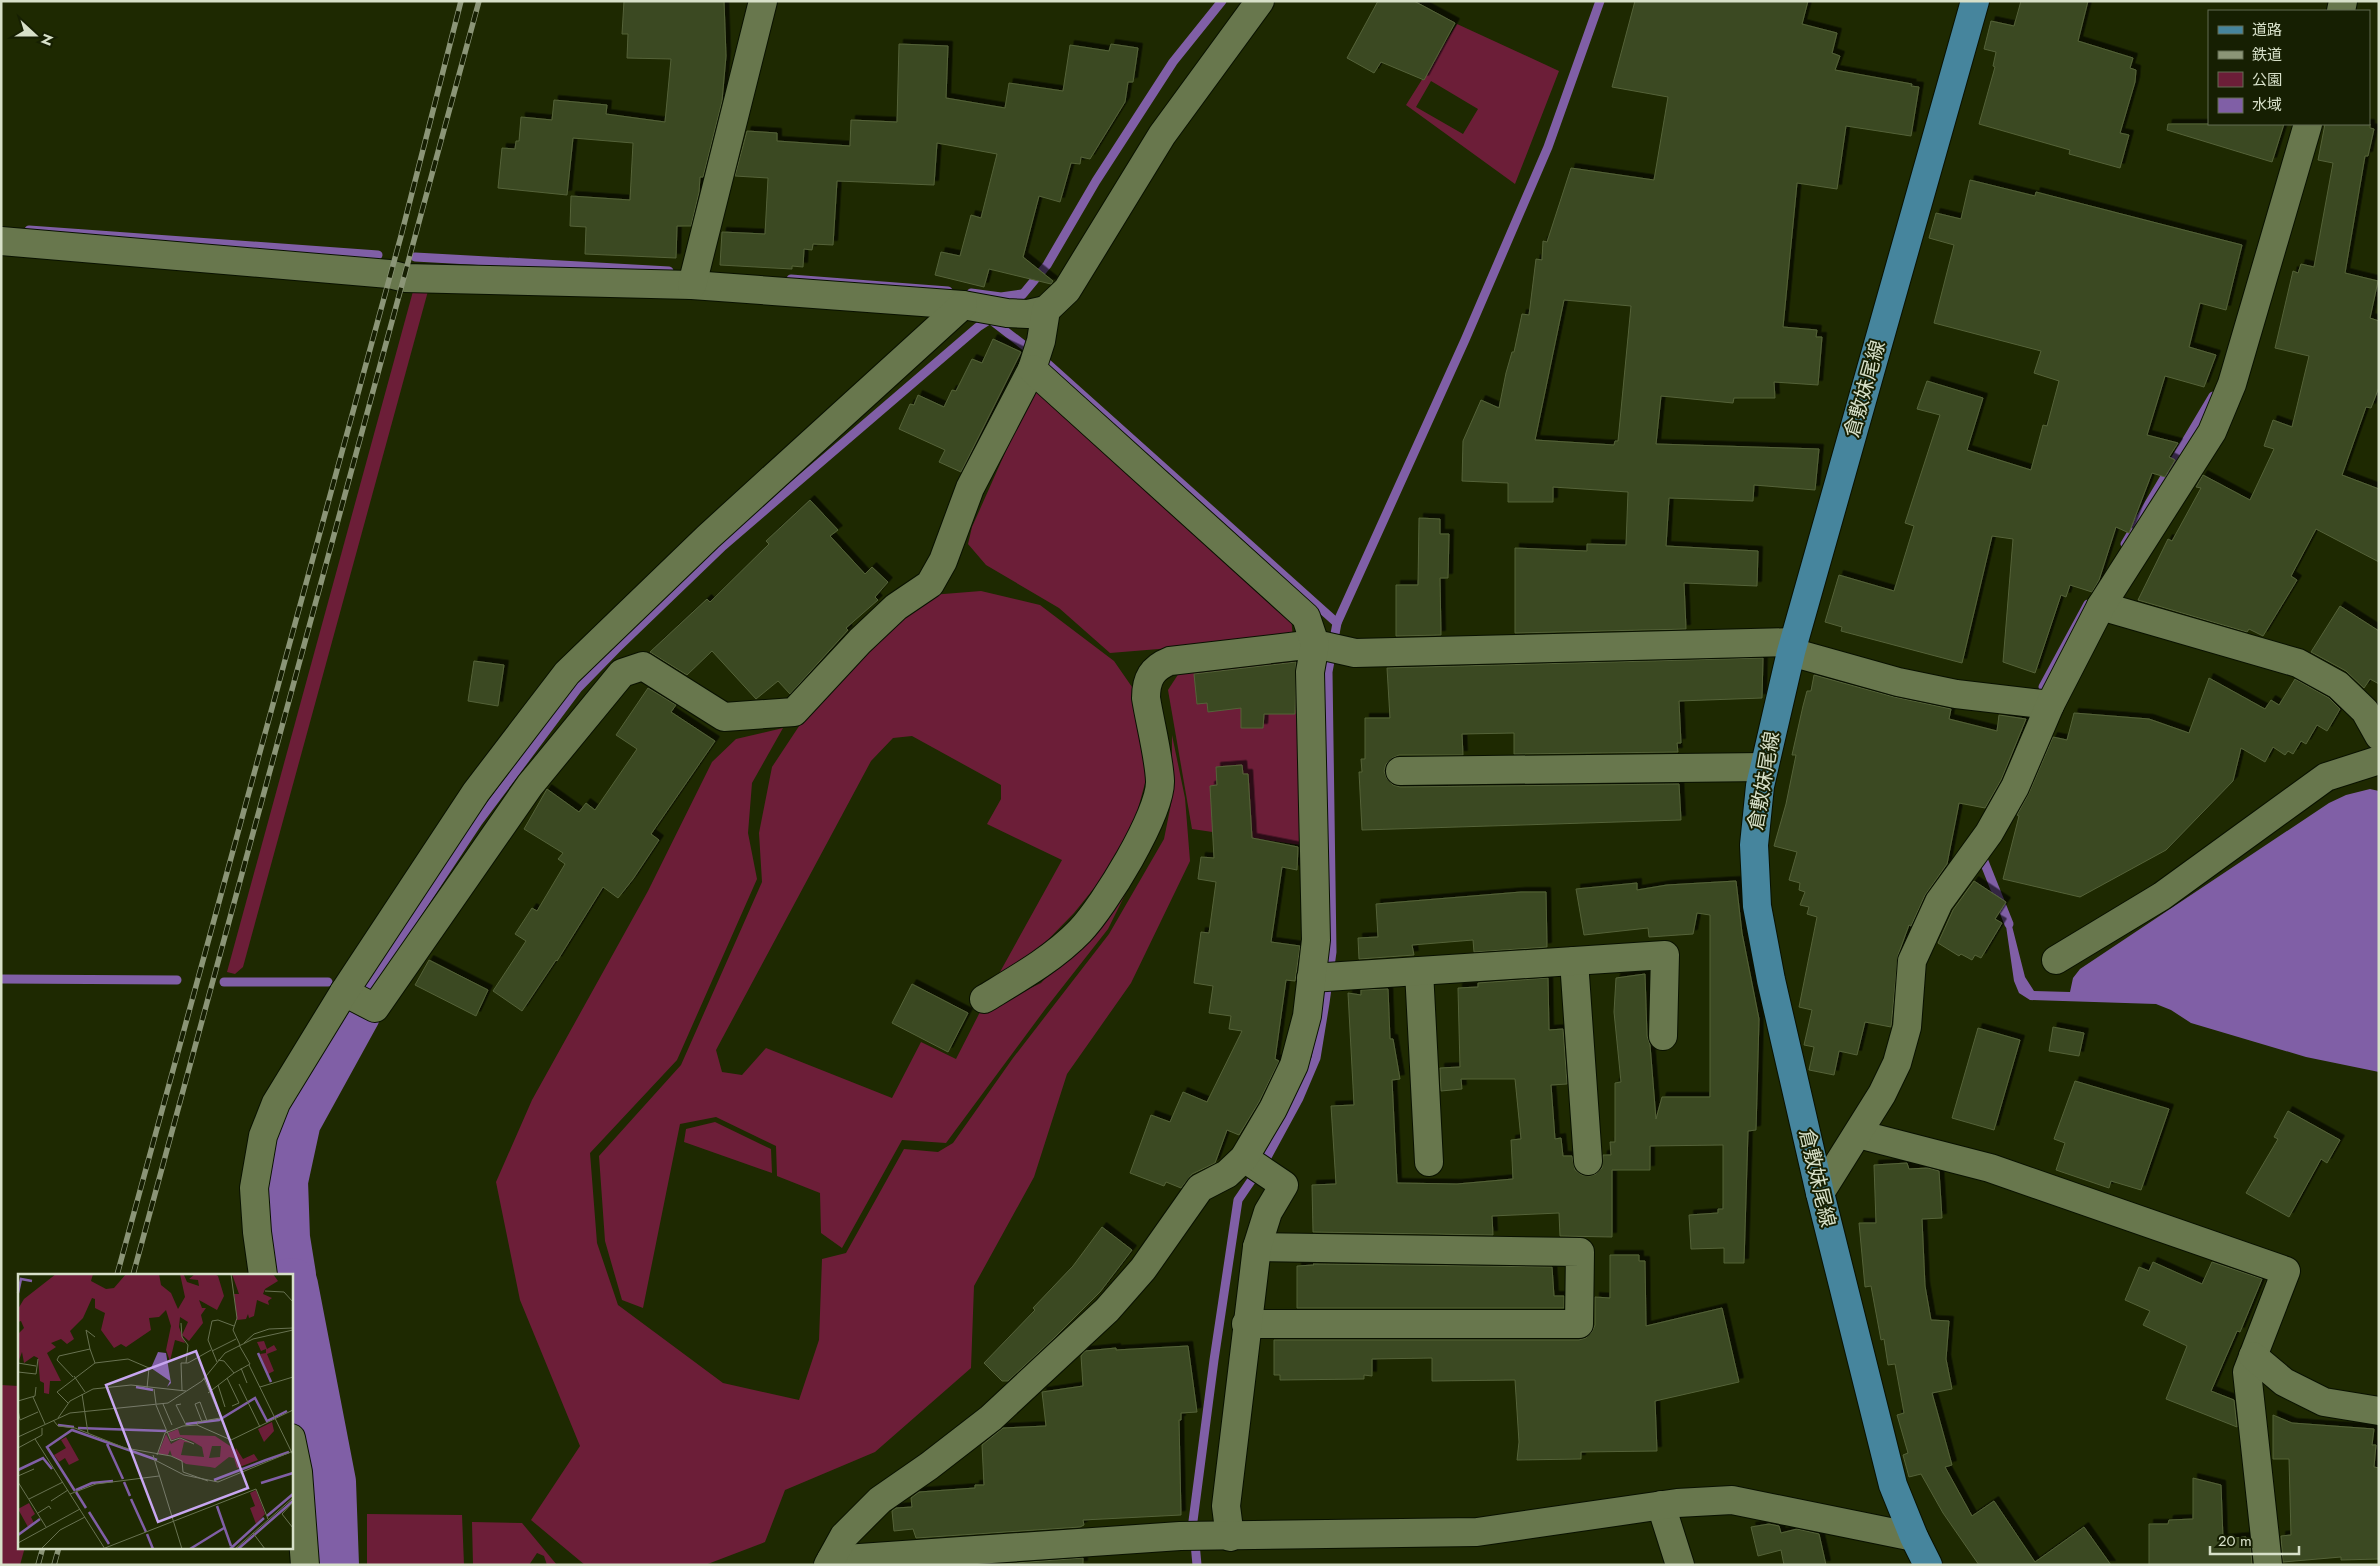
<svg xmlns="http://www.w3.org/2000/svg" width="2380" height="1566" font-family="Jost,'Noto Sans JP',sans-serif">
<defs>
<filter id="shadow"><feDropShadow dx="4.5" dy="-4.5" stdDeviation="0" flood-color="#0009"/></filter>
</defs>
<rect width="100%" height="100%" fill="#1e2901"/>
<g fill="#6c1e38" fill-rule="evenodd">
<path d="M1457,24L1559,71L1515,184L1406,105ZM1431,81L1478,109L1463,134L1416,107Z"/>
<path d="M415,284L428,291L243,967L235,974L227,972Z"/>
<path d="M1034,388L1291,617L1293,638L1110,653L1059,608L986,565L968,544L972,527Z"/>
<path d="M981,591L1040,605L1114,661L1141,700L1150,765L1136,816L1111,867L1074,913L1036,952L995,981L1062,860L987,824L1001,799V785L912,736L893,738L871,761L716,1050L722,1072L742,1075L766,1048L892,1098L921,1042L956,1059L980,1012L1041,983L1118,900L1158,828L1108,929L1046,1008L946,1143L902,1140L842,1248L821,1233L820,1193L777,1176L776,1146L716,1117L680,1124L643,1308L622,1300L605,1241L599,1156L681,1065L762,882L759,833L772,767L815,702L879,633L931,595Z"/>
<path d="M1284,659L1293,661L1296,668L1301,845L1192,829L1168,690L1179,673Z"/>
<path d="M783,728L752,783L748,833L757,879L677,1060L590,1153L597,1243L618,1305L723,1383L799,1400L819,1340L822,1259L846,1253L904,1149L938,1152L953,1143L1013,1058L1109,934L1164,839L1172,799V735L1185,798L1190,861L1131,983L1067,1074L1034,1177L974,1286L971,1368L875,1452L785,1490L765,1542L705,1565H585L531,1520L580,1446L520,1300L496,1182L532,1100L648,891L712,762L736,739Z"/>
<path d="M715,1122L771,1149L772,1173L684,1142L686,1129Z"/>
<path d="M1,1385L19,1386V1547H25L20,1565H1Z"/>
<path d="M367,1514L462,1515L464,1565H367Z"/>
<path d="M472,1522L522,1523L557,1565H547L544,1556L537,1553L529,1565H473Z"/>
</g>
<path fill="#805fa6" d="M2370,789L2379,791V1072L2306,1057L2191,1023L2171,1010L2156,1004L2030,1000L2019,993L2014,981L2005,919L2010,918L2025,977L2034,991L2070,992L2073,978L2080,969L2329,803L2346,795Z"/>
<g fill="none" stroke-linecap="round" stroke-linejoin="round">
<g stroke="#805fa6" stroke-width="9">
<path d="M29,230L378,255"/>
<path d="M415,257L669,271"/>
<path d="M791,279L948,291"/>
<path d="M971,293L1001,297L1022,294"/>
<path d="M1007,307L1023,294L1047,265L1096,181L1173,62L1222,1"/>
<path d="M991,320L1048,364L1337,623"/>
<path d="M2125,544L2213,396"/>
<path d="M2043,687L2088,604"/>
<path d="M1983,859L2009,924"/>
<path d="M1,979L177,980"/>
<path d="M224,982H328"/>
<path d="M362,997L478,822L578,688L616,649L723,546L978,327L995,316"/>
<path d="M1197,1565L1193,1521L1214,1360L1238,1200L1266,1159L1299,1098L1316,1058L1325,1003L1332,952L1328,672L1337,623L1465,340L1548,147L1600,1"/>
</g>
<g stroke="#805fa6" stroke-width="54">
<path d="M289,1275L283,1238L281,1181L294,1121L354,1012"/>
<path d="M291,1285L329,1482L332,1565"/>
</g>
</g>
<g fill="#3b4921" stroke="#546239" fill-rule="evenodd" filter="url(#shadow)">
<path d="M624,1H724L726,56L722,101L703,177H700L699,192L691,226H677L676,258L585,254L586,227L570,226L571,196L630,200L633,143L573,138L567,195L498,188L502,148L515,149L516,141H519L521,117L552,120L554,100L607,105L606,114L665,122L671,59L627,58L628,34H622Z"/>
<path d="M1378,1H1414L1455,23L1424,80L1381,62L1374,73L1347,58Z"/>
<path d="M1635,1H1808L1802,24L1837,33L1832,53L1840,56L1835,70L1912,84L1911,86L1919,87L1911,136L1846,126L1837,189L1797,183L1783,327L1817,330L1816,337H1822L1818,385L1774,382L1775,398H1734L1733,403L1661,396L1656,444L1819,449L1815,490L1754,485L1753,501L1669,498L1666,546L1758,551L1757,586L1684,583L1686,629L1515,633V548L1587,551V544L1626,545L1628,492L1553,487V502H1508V483L1462,481L1463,441L1481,400L1499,408L1506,373L1512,352H1514L1522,314L1529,315L1536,259L1542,260L1543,241L1547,242L1571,168L1654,180L1668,97L1612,87ZM1564,300L1631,306L1618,441H1615L1614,445L1535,440Z"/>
<path d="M2021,1H2088L2078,41L2133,58L2130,68L2136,70L2135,82L2120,133L2129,135L2120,168L2069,154L2070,150L1979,124L1995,67L1993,66L1996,52L1984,49L1991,21L2014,26Z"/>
<path d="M899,44L948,46L946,98L1005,108L1009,83L1063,91L1070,45L1109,51L1111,44L1138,48L1133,82H1128L1125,102L1090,159L1081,157L1080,164L1071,163L1060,202L1039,196L1023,257L1053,281L1051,284L989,269L984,287L935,275L941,252L960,256L971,215L981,218L997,154L937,143L934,185L837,181L833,245L813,244L812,250L804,249L803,267L792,266V269L720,265L722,232L765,234L768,178L735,176L747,131L777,133V141L850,146L851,120L897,122Z"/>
<path d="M2168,124H2284L2272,162L2167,130Z"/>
<path d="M2325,124H2370V128L2374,129L2368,156H2365L2345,273L2378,281L2370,318L2379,321V387L2371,408L2366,407L2342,475L2379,489V562L2316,529L2291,576L2297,580L2263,636L2249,629L2247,632L2138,600L2168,539L2172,541L2201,488L2196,487L2203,475L2250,500L2274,449L2264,446L2273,420L2292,427L2309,356L2275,348L2293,271L2298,273L2301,264L2314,267L2333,163L2318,160Z"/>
<path d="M1970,180L2035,196L2036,192L2242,245L2226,310L2200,303L2189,347L2216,355L2204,387L2165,376L2147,435L2178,443L2169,457L2175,460L2165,477L2152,473L2129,533L2116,527L2099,580L2092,592L2070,585L2066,597L2061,595L2035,673L2003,662L2013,539L1992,536L1962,663L1841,631L1842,627L1825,622L1839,575L1894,591L1914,526L1905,523L1940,415L1917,409L1927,381L1983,398L1967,450L2031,470L2043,425L2047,426L2059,381L2034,373L2041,351L1934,323L1954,245L1929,238L1936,213L1961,219Z"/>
<path d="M993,339L1021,352L961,472L939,462L945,450L899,429L910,404L914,405L918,395L944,407L952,390L956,391L972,359L982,363Z"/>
<path d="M810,500L838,530L830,536L865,574L872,567L888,582L875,597L878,600L846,628L848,630L790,694L778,681L756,699L712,651L687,675L650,652L707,599L710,602L769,544L766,541Z"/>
<path d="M1419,518L1440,519V534H1449L1448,578H1440L1441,635L1396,636V585H1418Z"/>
<path d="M2340,606L2379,631V684L2370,679L2364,688L2346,671L2311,652Z"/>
<path d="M1763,658L1762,698L1679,701L1681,743H1677L1678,752L1514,754V733L1462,734L1463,755H1399L1392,758L1386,764L1384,771L1387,779L1393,785L1400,787L1679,784L1681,820L1362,830L1359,772H1362L1361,759H1365V718H1390L1387,668Z"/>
<path d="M474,661L504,665L498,706L468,701Z"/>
<path d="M1296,662L1295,714H1264L1263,728H1241V708L1208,712L1207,703L1197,704L1194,674Z"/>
<path d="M1814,675L1894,697L1951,709L1949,719L1997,731L1999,715L2026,719L2001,780L1985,808L1959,803L1947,864L1925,895L1911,926L1909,925L1898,955L1891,1027L1865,1022L1857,1055L1839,1051L1834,1075L1809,1070L1814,1047L1804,1045L1812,1010L1799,1007L1817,917L1807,914L1809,907L1800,905L1805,892L1799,890L1800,883L1789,880L1797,852L1774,846L1786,804L1796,755H1792L1803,706L1807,691H1811Z"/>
<path d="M2209,678L2265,709L2271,700L2279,705L2295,679L2329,698L2340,709L2327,731L2317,725L2306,744L2301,741L2293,754L2288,751L2285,755L2273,747L2265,762L2241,748L2233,781L2166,850L2080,897L2003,879L2019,816L2017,815L2029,793L2053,737L2067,740L2074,713L2149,719L2189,733Z"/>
<path d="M648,688L676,705L671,712L715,741L651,834L659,840L633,879L618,898L603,887L557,961L556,960L522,1011L493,991L526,941L515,934L532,908L537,911L565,864L558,859L563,853L524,829L547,789L579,812L586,803L595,810L637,749L616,735Z"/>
<path d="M1242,765L1243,774H1248L1252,838L1298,847L1297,870L1282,867L1271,942L1300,946L1295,981L1286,980L1275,1059L1279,1061L1259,1102L1239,1135L1227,1130L1215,1163L1192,1174L1181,1188L1166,1182L1164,1186L1130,1173L1151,1115L1170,1122L1183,1092L1207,1102L1242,1031L1229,1029L1231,1016L1209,1013L1213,986L1194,983L1201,932L1209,933L1216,882L1198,879L1201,857L1214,858L1210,786L1217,785L1216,767Z"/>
<path d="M1736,881L1742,933L1759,1019L1756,1130L1748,1131L1744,1263H1724V1248L1691,1249L1689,1215L1718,1213V1209H1723V1145L1650,1146V1170H1612V1237L1560,1236L1559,1213L1492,1216L1493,1235L1313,1232L1312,1185L1336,1184L1331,1106L1354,1105L1348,993L1361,995V990L1388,989L1390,1039H1393L1400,1079L1392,1080L1397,1183L1457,1184L1513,1179L1511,1140L1521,1139L1515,1079H1461L1462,1089L1441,1091L1440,1068L1460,1067L1458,988L1478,987V983L1548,978L1549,1030L1563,1029L1567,1084L1551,1085L1555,1139L1561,1138L1563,1156H1572L1575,1170L1582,1175L1590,1176L1596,1174L1602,1168L1603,1155H1611L1610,1142H1615V1083L1621,1082L1614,1012L1616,978L1645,974L1647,1036L1650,1045L1656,1119L1662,1097H1710V915L1697,913L1693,934L1649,937L1648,928L1584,935L1576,889L1637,883V890L1667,885Z"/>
<path d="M1974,881L2006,902L1995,919L2002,923L1981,958L1975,955L1972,960L1961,954L1959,956L1938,943L1953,910Z"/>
<path d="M1521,892H1546L1547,947L1474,952L1473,940L1412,945L1414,955L1359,959L1358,938L1378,937L1376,904Z"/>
<path d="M429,960L488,990L476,1016L415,985Z"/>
<path d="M912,984L968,1013L948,1052L892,1023Z"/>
<path d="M2053,1027L2084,1033L2079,1056L2049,1051Z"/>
<path d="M1978,1028L2020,1040L1994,1130L1952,1118Z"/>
<path d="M2075,1081L2169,1109L2141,1190L2111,1181L2109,1188L2056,1170L2065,1143L2054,1139Z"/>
<path d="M2288,1111L2340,1140L2327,1163L2321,1159L2289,1217L2246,1193L2278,1139L2274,1137Z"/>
<path d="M1907,1163L1909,1169L1928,1168L1939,1171L1942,1218L1922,1219L1925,1286L1931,1320L1949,1321L1946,1359L1952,1389L1932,1393L1952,1465L1945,1467L1972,1516L1994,1501L2035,1562L2084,1527L2111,1565H1979L1943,1513L1921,1474L1909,1477L1903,1455L1908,1453L1897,1415L1904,1413L1895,1364L1888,1365L1884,1339L1881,1340L1871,1286L1865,1287L1859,1223H1876L1874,1165Z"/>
<path d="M1102,1227L1132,1250L1100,1292L1054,1338L1008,1381H1002L984,1363L1035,1310L1033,1308L1073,1266Z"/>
<path d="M1610,1255H1639V1261H1645L1646,1326L1722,1308L1739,1382L1655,1401L1657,1451L1581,1452V1459L1517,1460L1519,1442L1515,1380L1432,1381V1358L1372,1359V1376L1364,1375V1379L1280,1380V1375H1274V1340H1579L1586,1338L1592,1332L1595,1325V1297L1610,1298Z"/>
<path d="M2153,1262L2202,1284L2212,1262L2262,1279L2240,1332L2237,1331L2211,1391L2234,1400L2237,1427L2166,1399L2187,1346L2143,1325L2150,1311L2125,1300L2139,1267L2149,1271Z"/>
<path d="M1313,1264L1552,1267L1554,1296H1564V1308H1297V1266L1314,1265Z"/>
<path d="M1188,1346L1197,1412L1181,1413V1420H1179L1181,1515L1083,1520L1084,1525L1080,1527L916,1538L913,1529L894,1531L892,1511L896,1508L912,1507L911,1498L919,1492L975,1488V1485H984L982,1445L1003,1428L1046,1426L1042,1392L1083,1386L1081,1356L1085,1351L1116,1348V1350Z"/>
<path d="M2273,1415L2292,1423L2374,1429L2372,1445H2376L2374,1467L2379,1468V1559L2341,1560V1557L2283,1562L2281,1536L2291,1535L2289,1459H2273Z"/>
<path d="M2193,1478L2221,1485L2223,1539L2246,1537V1541H2250L2252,1565H2149V1524H2168L2169,1520L2193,1519Z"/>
<path d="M1769,1524L1779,1526L1781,1533L1797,1529L1819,1534L1826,1565H1784L1781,1550L1758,1556L1751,1527Z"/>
<path d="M1083,1558V1565H990Z"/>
</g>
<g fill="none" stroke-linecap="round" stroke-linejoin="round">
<g stroke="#091100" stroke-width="30">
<g id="minor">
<path d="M2341,11L2343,1"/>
<path d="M1,241L389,274L405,278L692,285L963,305L1007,313L1028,314L1046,310"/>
<path d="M692,285L763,1"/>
<path d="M2101,606L2298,663L2338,685L2365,711L2379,736"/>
<path d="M1791,652L1898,682L1956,694L2050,705"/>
<path d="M1400,771L1764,767"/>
<path d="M2056,960L2162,896L2326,777L2379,760"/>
<path d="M1574,961L1588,1161"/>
<path d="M1419,971L1429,1162"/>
<path d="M1311,978L1665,955L1663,1036"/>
<path d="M344,992L375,1008L530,785L622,673L643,666L724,717L794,712L860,641L896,607L930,584L943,561L970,488L1032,369L1041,341L1046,310L1067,290L1162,135L1260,1"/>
<path d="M984,999C1017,979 1053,959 1080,931C1104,906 1161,814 1160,781C1159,757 1150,723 1146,698C1146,679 1152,668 1170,661L1315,644L1355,653L1794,642"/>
<path d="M1858,1134L1990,1168L2286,1271L2247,1372L2268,1565"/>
<path d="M1820,1193L1882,1094L1897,1063L1907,1027L1912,961L1939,902L1989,833L2015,787L2050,705L2101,606L2212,432L2232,384L2308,124"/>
<path d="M263,1275L257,1232L254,1188L263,1136L276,1103L344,992L476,792L567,673L708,537L963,305"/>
<path d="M1246,1324H1579L1580,1252L1257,1247"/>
<path d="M2253,1356L2284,1382L2324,1402L2379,1411"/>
<path d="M291,1438L298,1472L305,1565"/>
<path d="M1661,1505L1680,1565"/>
<path d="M1230,1537L1226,1506L1257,1247L1268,1212L1284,1185L1244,1158"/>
<path d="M831,1560L1180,1536L1477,1532L1677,1503L1732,1500L1914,1537"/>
<path d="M828,1565L844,1536L880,1500L929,1466L991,1418L1107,1310L1143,1269L1200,1188L1227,1174L1244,1158L1273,1109L1294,1065L1307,1016L1316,940L1310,672L1315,644L1306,617L1032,369"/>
</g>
</g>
<g stroke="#091100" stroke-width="30">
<path id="major" d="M1928,1565L1914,1537L1893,1485L1820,1193L1771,980L1757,906L1754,845L1760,786L1791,652L1975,1"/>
</g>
<use href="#minor" stroke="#68774d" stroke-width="28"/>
<use href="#major" stroke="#46859d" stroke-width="28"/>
<g stroke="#8b9577" stroke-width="5.5">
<g id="rail">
<path d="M117,1275L401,236L461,1"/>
<path d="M133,1275L479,1"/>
<path d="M38,1565L43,1547"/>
<path d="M54,1565L59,1547"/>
</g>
</g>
<use href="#rail" stroke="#161f02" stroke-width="4" stroke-dasharray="11" stroke-linecap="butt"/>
</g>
<g text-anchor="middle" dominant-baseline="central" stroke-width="4" stroke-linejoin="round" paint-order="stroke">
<g font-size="20" fill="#d7e0c9" stroke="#161f02">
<text transform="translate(1865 389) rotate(-74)">倉敷妹尾線</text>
<text transform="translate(1764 781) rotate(-80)">倉敷妹尾線</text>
<text transform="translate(1817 1178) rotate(77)">倉敷妹尾線</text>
</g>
</g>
<g transform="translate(18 1274)">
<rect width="275" height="275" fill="#1e2901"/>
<path d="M38,0H75L73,7L88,15L96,14L108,0H141L143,11L153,19L160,35L167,23L162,0H169L166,1L169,8L181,12L180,6L171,5L177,0H196L200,2L206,22L199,36L181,26L184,34H188L183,41L185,49L171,67L164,61L170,48L162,43L161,53L167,69L157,66L152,87L148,76L153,52L148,36L141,43L131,44L133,56L108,73L103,70L96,74L83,56L87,39L77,34V25L74,24L65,44L52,57L56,65L49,70L43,65L33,69L38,73L29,79L43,107H32L31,120L26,119V109L22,107L20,84L16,82L6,89L4,78L1,86L0,60L6,54L3,47L0,48V35L6,25ZM214,0H255L260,7L247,15L245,20L254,24L250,27L251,31L239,26L236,42L231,44L230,40L228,45L219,46L216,20H221ZM246,67L249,75L256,71L259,76L249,80L256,97L250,100L242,80L248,79V75L243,77L239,68ZM254,148L256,157L246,168L240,155ZM160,155L162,161L197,162L218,176L217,183L218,174L225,185L236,180L240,186L219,194L216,184L211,183L197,194L192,193L168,190L154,182L152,176L150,181L140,180L148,160L153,170L162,165L175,169L166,168L163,181L186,183L184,173L174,167L162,163L153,166L150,159ZM194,172H203L202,183L191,184ZM48,163L61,186L51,191L47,184L41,188L36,181L48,174L43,166ZM238,216L247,240L238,250L232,234L237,232L232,219ZM11,229L17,240L13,243L16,249L10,253L0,235Z" fill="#6c1e38" fill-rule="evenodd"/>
<path d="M140,78L148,79L153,109L149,113L152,107L133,94Z" fill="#805fa6"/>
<path fill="none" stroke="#805fa6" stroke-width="2.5" d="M0,19L3,5L14,7M240,79L253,108M118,113L135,116M168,150L201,146L237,124L249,147L269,137M40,151L56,153M60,154L148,157M89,170L105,205M248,186L271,178M0,196L25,184L34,195M196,206L248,186M106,208L112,222M243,209L275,199M58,216L74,209L95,207M57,217L29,173L54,156L139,186M58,218L68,234M113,225L128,258M199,232L213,272M71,238L91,270M249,242L275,220M129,260L135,275M0,261L22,245M172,275L206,254M212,275L246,244M220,275L275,227"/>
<path fill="none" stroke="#687251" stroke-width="1" d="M213,0L219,44L215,56L222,71M247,17L266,18L275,28M163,49L164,63L170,71L168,89M226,69L236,60L251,55L275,54M72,75L68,56L77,63M194,77L218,65M200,86L206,87L216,99M199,88L190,66L194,47L200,46L216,52M0,89L18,92M231,91L275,181M223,94L229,109M0,98L18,100L20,85M56,102L67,118M55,103L39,86L41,82L72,75L77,89M186,104L212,166M209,104L221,129L214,132M221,110L242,153M200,111L207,133M242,113L275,103M136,115L138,130M164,116L163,89H170L193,76M190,119L216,99L232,90L221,71M64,120L70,159M15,123L27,150M0,127L17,122L18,113M50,129L39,118L77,89L110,85L131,94L129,114M145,130L154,151M163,130L158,131L168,151M138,131L153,167L162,164L176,170M0,136L2,146L20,138M40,144L52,127L75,115L113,111L168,117M35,146L40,152L57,154L107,174L153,182L164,187L165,198L190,207M184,148L177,130L182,128L189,147M179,151L180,148L202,144M0,163L52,139L150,129L184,107L207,79L235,65L275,56M17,165L87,275M0,174L24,161V154M135,181L164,275M139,181L147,159L165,152L179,151L213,166L275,136M137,186L166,201L200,208L275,177M0,202L16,195M0,208L28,253M52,220L78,210L141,202M11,225L45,208M33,227L50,216M275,228L264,240L275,254M20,239L31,232L33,235M235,259L247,275M0,269L62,235M87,274L238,215L250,245M23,275L42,256L67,243M217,275L275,224"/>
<path fill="#c7a6f0" fill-opacity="0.15" stroke="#c7a6f0" stroke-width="2.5" d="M178,77L230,214L140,248L88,111Z"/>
<rect width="275" height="275" fill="none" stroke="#d7e0c9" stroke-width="2.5"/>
</g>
<rect width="2380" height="1566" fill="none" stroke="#d7e0c9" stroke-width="5"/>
<rect x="2208" y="10" width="162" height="115" fill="#161f02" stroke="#636c52"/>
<rect x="2218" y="26" width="25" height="8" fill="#46859d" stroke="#636c52"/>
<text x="2252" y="35" font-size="15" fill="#d7e0c9">道路</text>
<rect x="2218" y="51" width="25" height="8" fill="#8b9577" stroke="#636c52"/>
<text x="2252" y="60" font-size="15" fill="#d7e0c9">鉄道</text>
<rect x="2218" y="72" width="25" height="15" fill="#6c1e38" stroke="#636c52"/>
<text x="2252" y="85" font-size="15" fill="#d7e0c9">公園</text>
<rect x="2218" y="98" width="25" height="15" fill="#805fa6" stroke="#636c52"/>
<text x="2252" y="110" font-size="15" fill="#d7e0c9">水域</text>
<g transform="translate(35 35) rotate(111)" stroke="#161f02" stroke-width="4" paint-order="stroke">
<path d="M0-4L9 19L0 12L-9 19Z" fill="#d7e0c9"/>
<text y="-8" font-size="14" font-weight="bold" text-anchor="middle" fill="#d7e0c9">N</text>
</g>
<path d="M2210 1546v8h89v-8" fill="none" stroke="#d7e0c9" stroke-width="2.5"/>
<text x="2218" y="1546" font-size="15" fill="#d7e0c9" stroke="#161f02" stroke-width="4" paint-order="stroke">20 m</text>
</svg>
